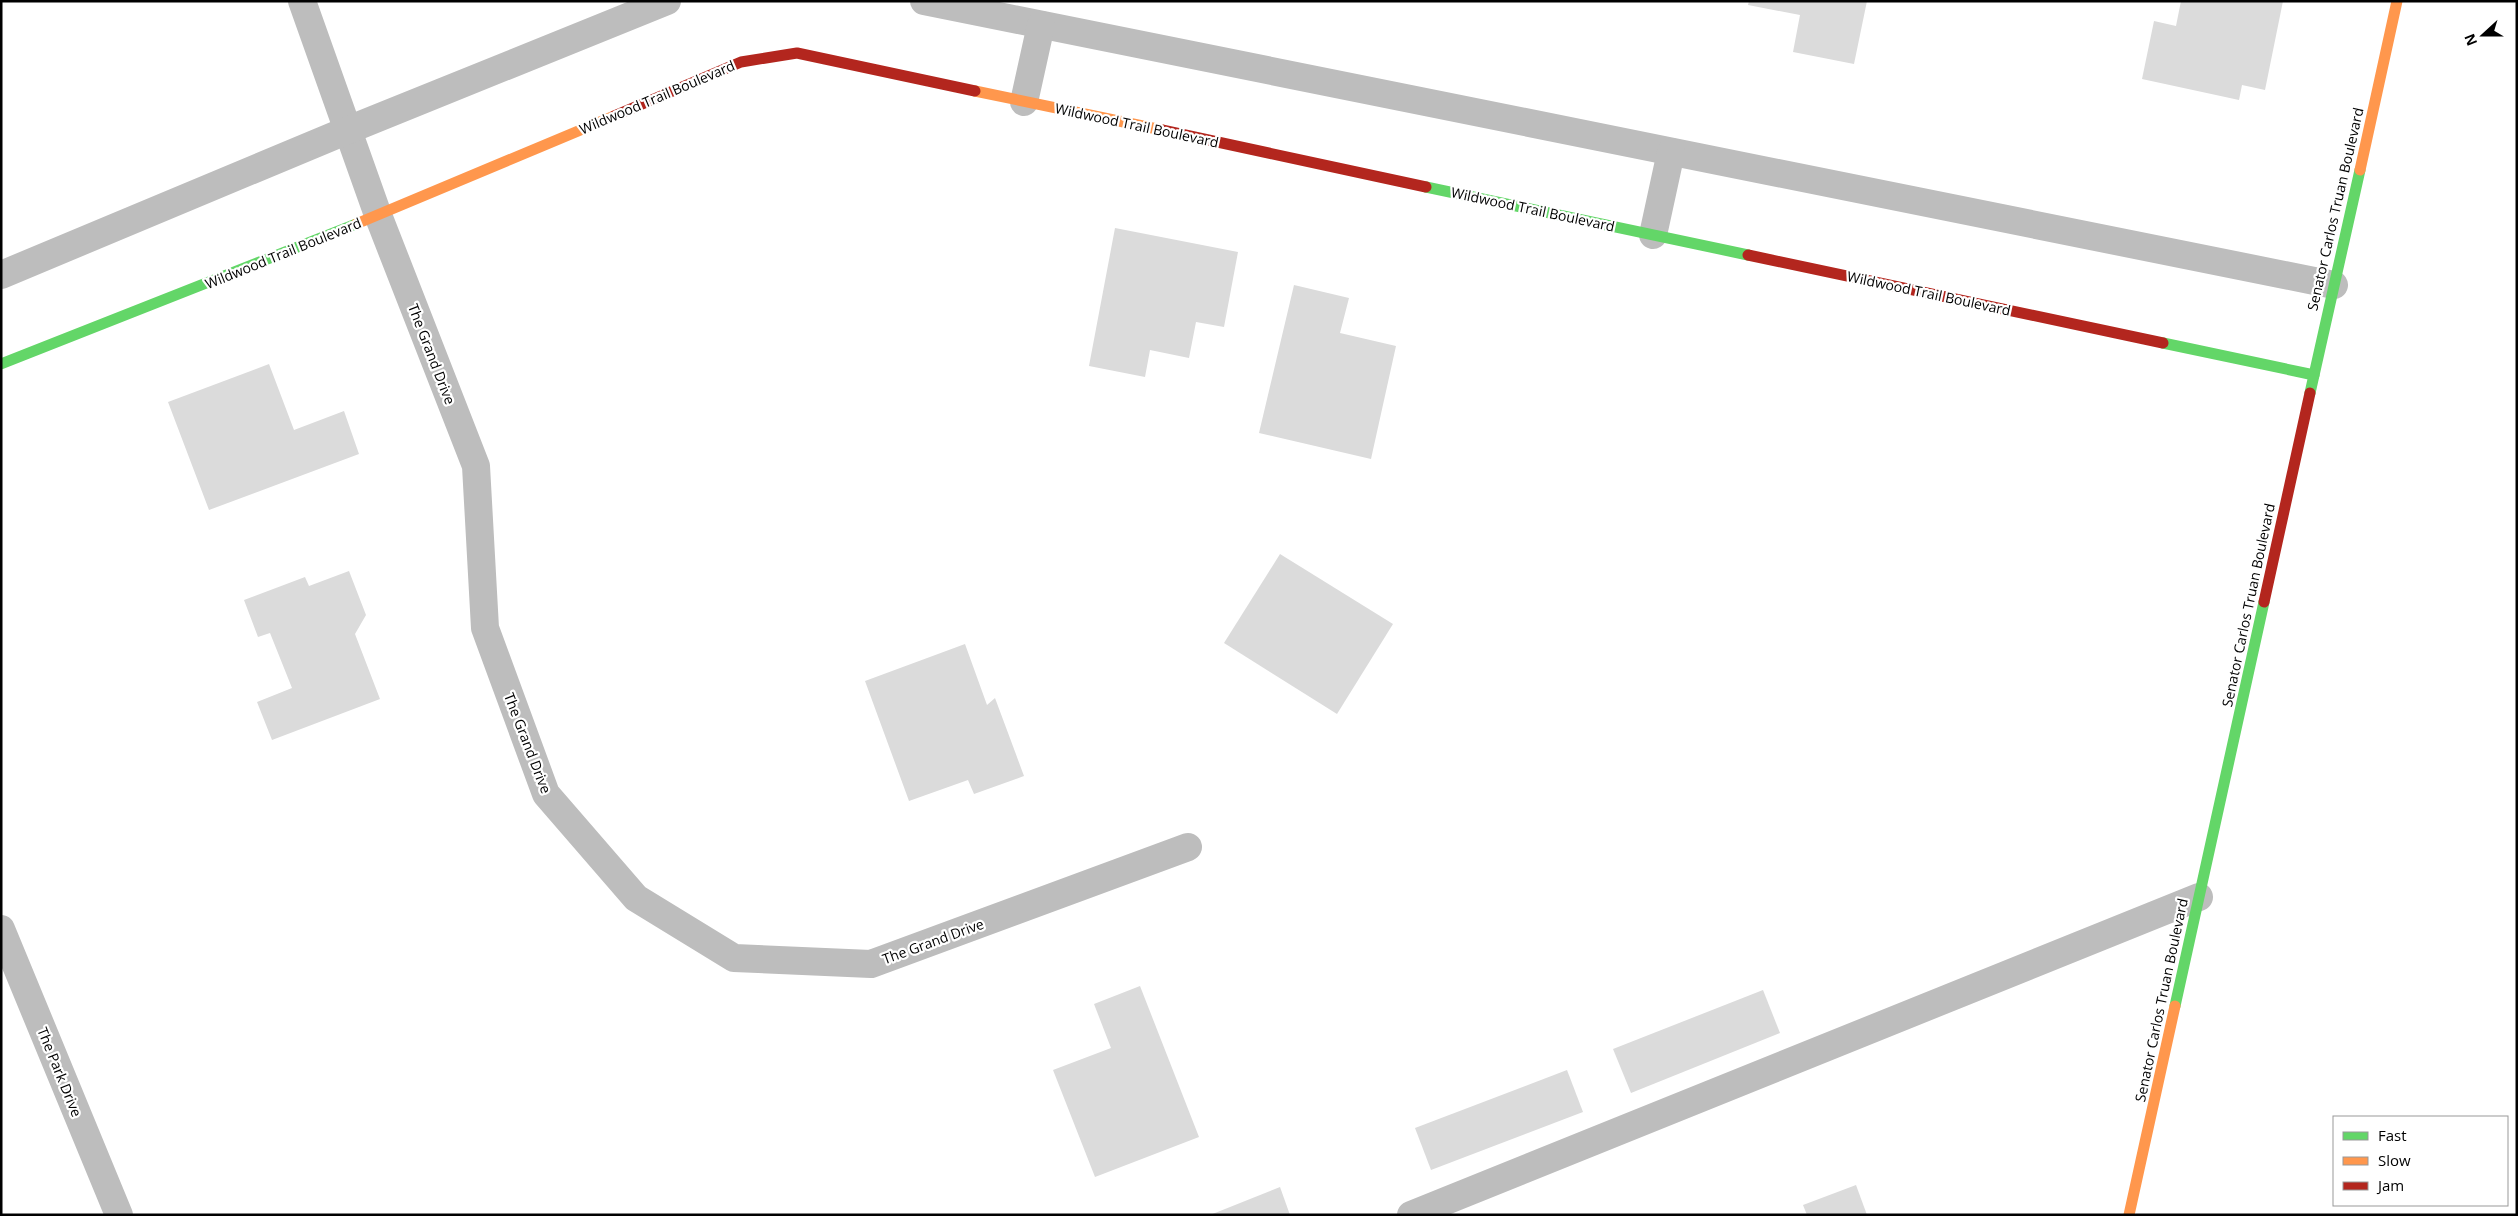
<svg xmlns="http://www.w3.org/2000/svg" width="2518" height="1216" font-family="'Open Sans',sans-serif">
<rect width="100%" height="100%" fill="#fff"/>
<g fill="#dbdbdb">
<path d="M1749,1H1867L1854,64L1793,52L1800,15L1748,5Z"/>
<path d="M2181,1H2283L2265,90L2242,85L2239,100L2142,79L2154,21L2176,26Z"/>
<path d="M1115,228L1238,252L1224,327L1196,322L1189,358L1150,350L1145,377L1089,366Z"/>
<path d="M1294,285L1349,298L1340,333L1396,346L1371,459L1259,433Z"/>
<path d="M269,364L294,430L344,411L359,454L209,510L168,402Z"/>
<path d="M1280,554L1393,624L1337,714L1224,643Z"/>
<path d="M349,571L366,615L355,634L380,699L272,740L257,702L292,688L270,633L258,637L244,600L305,577L309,586Z"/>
<path d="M965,644L987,705L995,698L1024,776L974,794L968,780L909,801L865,681Z"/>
<path d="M1140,986L1199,1137L1095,1177L1053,1070L1111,1048L1094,1004Z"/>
<path d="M1763,990L1780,1033L1631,1093L1613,1049Z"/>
<path d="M1567,1070L1583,1112L1431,1170L1415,1128Z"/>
<path d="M1856,1185L1867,1215H1807L1803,1205Z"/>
<path d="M1280,1187L1290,1215H1210Z"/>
</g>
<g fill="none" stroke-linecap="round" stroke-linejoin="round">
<g stroke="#bdbdbd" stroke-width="28">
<path d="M302,1L378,215L476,466L485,628L546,794L636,898L734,958L871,964L1188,847"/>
<path d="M924,1L2334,285"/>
<path d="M1024,102L1041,25"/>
<path d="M1653,235L1671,152"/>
<path d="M1,275L348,130L667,1"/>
<path d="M1,929L119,1215"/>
<path d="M1411,1215L2199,897"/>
</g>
<g stroke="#63d668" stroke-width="11">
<path d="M1426,187L1748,255"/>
<path d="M2163,343L2314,375"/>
<path d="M1,364L356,224"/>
<path d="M2310,393L2360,170"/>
<path d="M2175,1006L2264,602"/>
</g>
<g stroke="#ff974d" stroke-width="11">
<path d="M975,91L1162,130"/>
<path d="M2360,170L2397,1"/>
<path d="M356,224L614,116"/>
<path d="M2129,1215L2175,1006"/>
</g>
<g stroke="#b3261e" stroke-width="11">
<path d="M614,116L741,62L797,53L975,91"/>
<path d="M1162,130L1426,187"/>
<path d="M1748,255L2163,343"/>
<path d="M2264,602L2310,393"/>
</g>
</g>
<g text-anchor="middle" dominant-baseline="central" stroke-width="4.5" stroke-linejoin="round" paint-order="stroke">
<g font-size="14" fill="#000" stroke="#fff">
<text transform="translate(657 97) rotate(-23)">Wildwood Trail Boulevard</text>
<text transform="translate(1137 125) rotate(12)">Wildwood Trail Boulevard</text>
<text transform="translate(1533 209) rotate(12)">Wildwood Trail Boulevard</text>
<text transform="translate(2335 209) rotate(-77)">Senator Carlos Truan Boulevard</text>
<text transform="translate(283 253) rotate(-22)">Wildwood Trail Boulevard</text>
<text transform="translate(1929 293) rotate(12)">Wildwood Trail Boulevard</text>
<text transform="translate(432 354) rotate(69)">The Grand Drive</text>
<text transform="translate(2248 605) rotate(-78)">Senator Carlos Truan Boulevard</text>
<text transform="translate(528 743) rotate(69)">The Grand Drive</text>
<text transform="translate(933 941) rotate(-20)">The Grand Drive</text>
<text transform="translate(2161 1000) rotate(-78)">Senator Carlos Truan Boulevard</text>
<text transform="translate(60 1072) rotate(68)">The Park Drive</text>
</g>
</g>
<rect width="2518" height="1216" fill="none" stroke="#000000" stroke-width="5"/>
<rect x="2333" y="1116" width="175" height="90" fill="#ffffff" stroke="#999999"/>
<rect x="2343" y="1132" width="25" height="8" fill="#63d668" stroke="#999999"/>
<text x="2378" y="1141" font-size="15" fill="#000000">Fast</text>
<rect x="2343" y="1157" width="25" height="8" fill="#ff974d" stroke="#999999"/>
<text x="2378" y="1166" font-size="15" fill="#000000">Slow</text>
<rect x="2343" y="1182" width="25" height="8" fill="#b3261e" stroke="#999999"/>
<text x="2378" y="1191" font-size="15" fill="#000000">Jam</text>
<g transform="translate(2483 35) rotate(249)" stroke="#ffffff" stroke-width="4" paint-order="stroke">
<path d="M0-4L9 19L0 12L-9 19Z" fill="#000000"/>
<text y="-8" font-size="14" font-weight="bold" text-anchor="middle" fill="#000000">N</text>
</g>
</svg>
